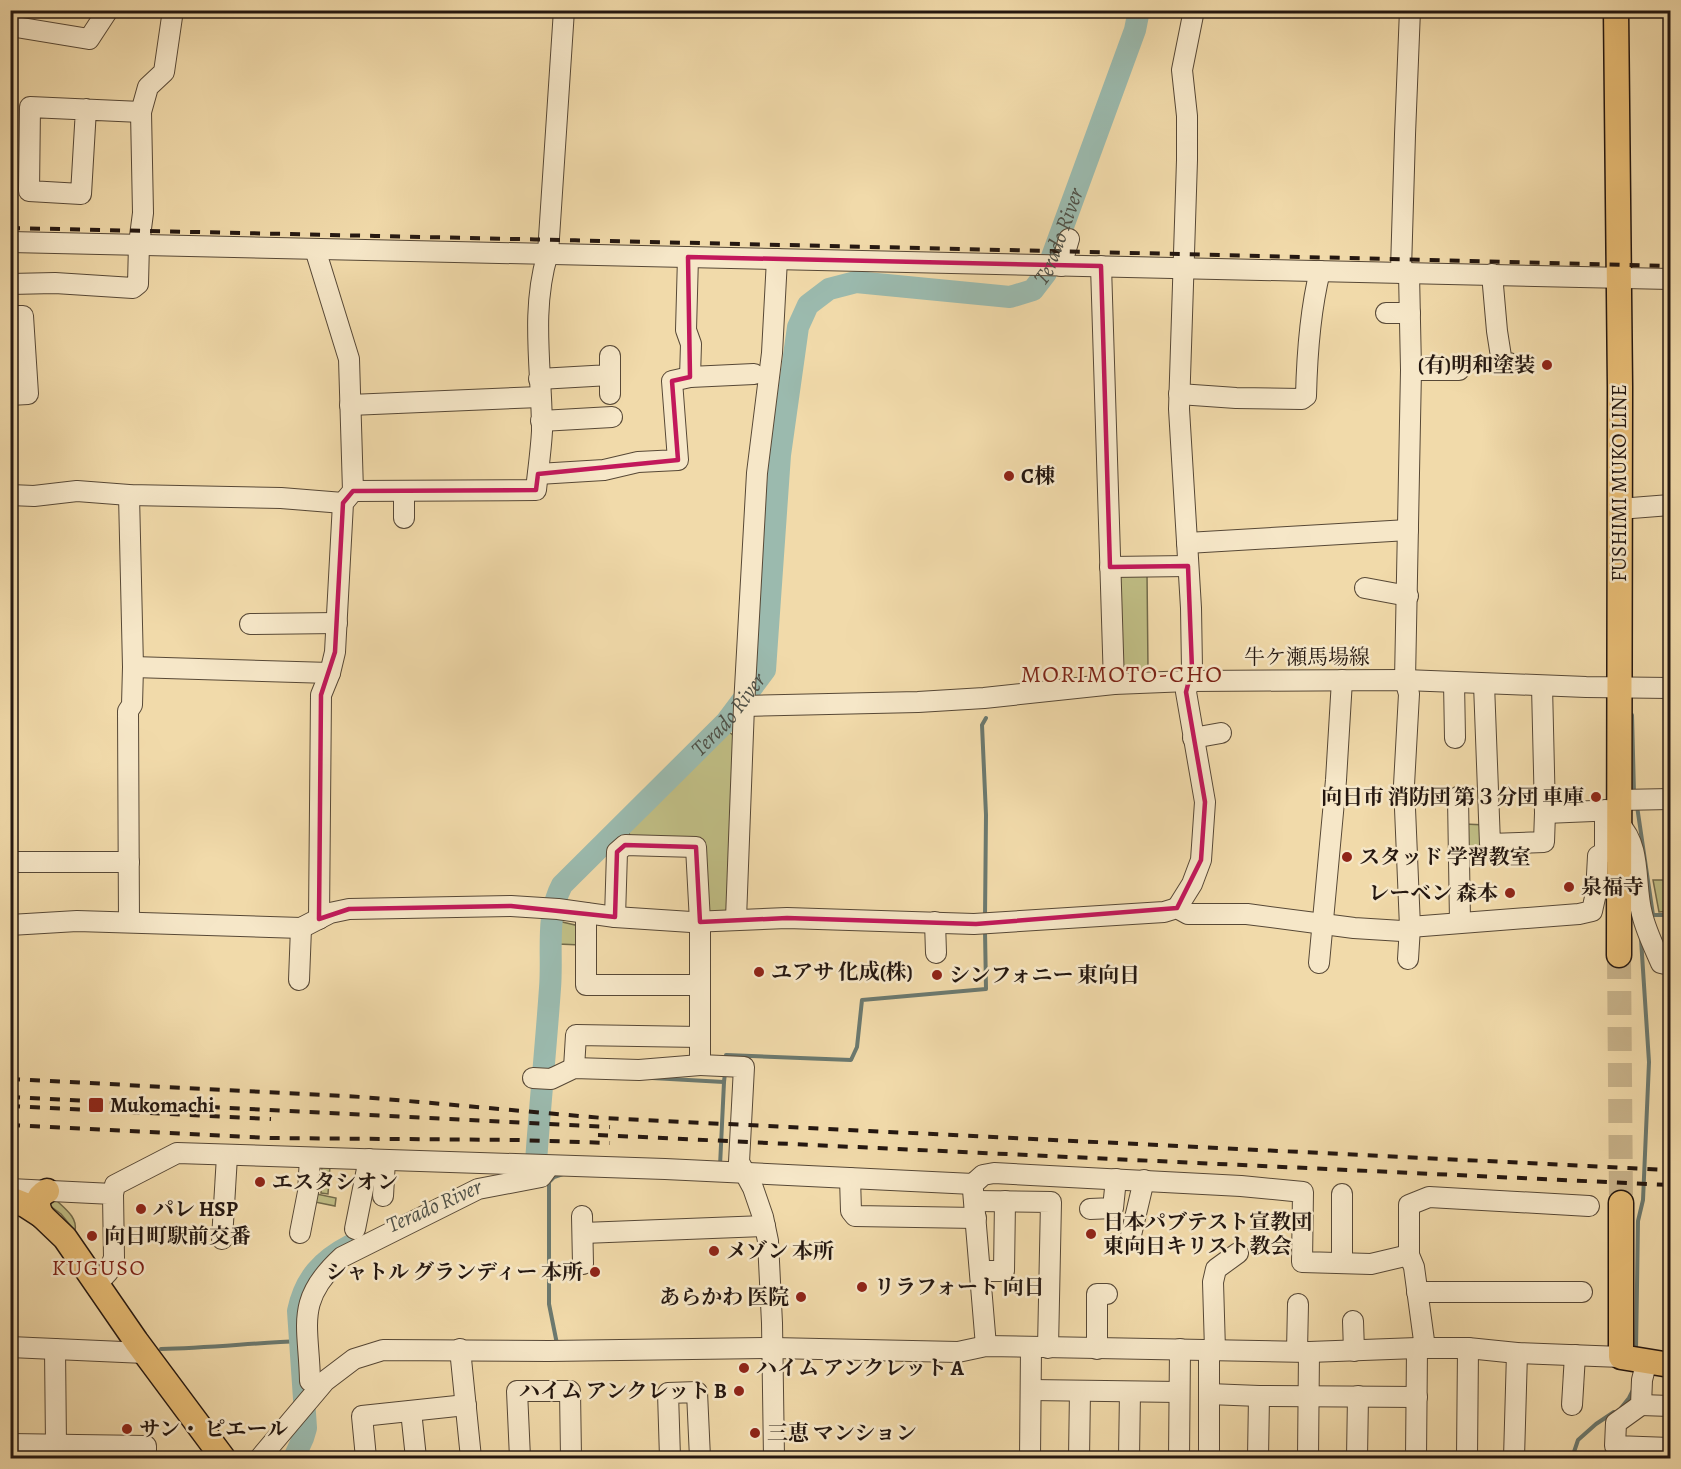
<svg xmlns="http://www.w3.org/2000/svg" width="1681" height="1469" font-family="Alegreya,'Noto Serif JP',serif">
<rect width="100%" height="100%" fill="#f1daaa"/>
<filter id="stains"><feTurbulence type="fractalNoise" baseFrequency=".00333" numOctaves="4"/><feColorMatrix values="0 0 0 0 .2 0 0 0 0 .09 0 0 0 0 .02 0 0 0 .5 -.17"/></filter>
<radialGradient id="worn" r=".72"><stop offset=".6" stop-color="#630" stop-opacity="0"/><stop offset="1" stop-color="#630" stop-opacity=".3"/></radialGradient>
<g fill="#c0be85" stroke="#726a4a" stroke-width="1.5">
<path d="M1123,573H1147L1148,669L1127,670L1121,664L1117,579Z"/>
<path d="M727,730L735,737L731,908L724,914L710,915L704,909L702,841L631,839L628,830Z"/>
<path d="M1464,824L1486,825L1487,852L1465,854Z"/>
<path d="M1653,880H1670V911L1659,912Z"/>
<path d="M558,921L575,925L581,931V945L558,944Z"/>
<path d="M322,1166H330L328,1194L321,1193Z"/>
<path d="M312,1193L336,1198L335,1206L310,1201Z"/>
<path d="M55,1199C64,1208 78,1217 75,1231L61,1214L49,1205Z"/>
</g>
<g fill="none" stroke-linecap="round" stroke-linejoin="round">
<g stroke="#6b796f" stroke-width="4">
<path d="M1632,715L1634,793"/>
<path d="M1637,806L1653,915"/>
<path d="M985,917L986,815L982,725L986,718"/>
<path d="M1650,918L1653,915H1670"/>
<path d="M726,1059V1055L851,1060L857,1047L862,1000L986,989L985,931"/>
<path d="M543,1068L555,1070"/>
<path d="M652,1078L724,1082L725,1073"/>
<path d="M720,1166L724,1082"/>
<path d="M557,1344L549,1304V1182L554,1177L563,1174"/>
<path d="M161,1349C207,1348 253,1343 300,1341"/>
<path d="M1636,1350L1638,1221L1643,1200L1649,1062L1641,939"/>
<path d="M1621,1408L1629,1398L1633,1390"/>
<path d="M1572,1458L1578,1440L1596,1424L1614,1412"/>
</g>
<g stroke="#9bbaae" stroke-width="22">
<path id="s1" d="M518,1174L532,1168L536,1162C540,1104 546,1046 550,988C553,953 545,917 562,885L726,722L765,670L780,455L798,327L808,305L829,289L856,282L1010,297L1033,290L1046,273L1135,30L1139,10"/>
<path d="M294,1458L303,1438L306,1428L298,1311C305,1278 322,1260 351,1245"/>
</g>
<path stroke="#c8b38b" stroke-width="24" stroke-dasharray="24 12" stroke-linecap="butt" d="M1619,955L1621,1203"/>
<g stroke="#574836" stroke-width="22">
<g id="minor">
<path d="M10,26L89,39L108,10"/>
<path d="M86,109L81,194L29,191L30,107L141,112"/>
<path d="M10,242L1670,279"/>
<path d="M315,249L349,359L353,491L343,503L335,652L330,673L321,695L319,919"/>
<path d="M688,257L686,330L691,344L690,377"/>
<path d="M1061,266L1069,239"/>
<path d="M1101,266L1114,684"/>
<path d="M1401,273C1403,186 1406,98 1410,10"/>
<path d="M1492,274L1497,331L1502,363H1509"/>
<path d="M10,284L55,283L133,288L138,284L139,244L143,213L141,112L148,87L164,72L173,10"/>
<path d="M1386,313H1410"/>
<path d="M10,316H23L28,394L10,395"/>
<path d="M1411,370H1459"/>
<path d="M610,375V394"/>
<path d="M539,379L610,375V356"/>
<path d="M1179,394L1236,398L1302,399L1306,396C1307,354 1310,311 1320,271"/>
<path d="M350,405L540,397"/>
<path d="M541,421L612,417"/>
<path d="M538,474L604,470L638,462L678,460L672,381L690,377L754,374"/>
<path d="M353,491L536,490C538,471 541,450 542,431C542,371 530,311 548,253L564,10"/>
<path d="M404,491V518"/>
<path d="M10,495L34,496L77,491L129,495L281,498L343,503"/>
<path d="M1619,509L1670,505"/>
<path d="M1187,543L1408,530"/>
<path d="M1110,567L1188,566"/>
<path d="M1365,588L1408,596"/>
<path d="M250,624L337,623"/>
<path d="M133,667L330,673"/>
<path d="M1454,682L1455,738"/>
<path d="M1484,684L1490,844L1544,842L1545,813L1542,686"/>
<path d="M744,706L918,702L984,698L1114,684L1189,681L1405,680L1586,687L1670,688"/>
<path d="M1193,738L1221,733"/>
<path d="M1458,797L1460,922"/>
<path d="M1620,800L1670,799"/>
<path d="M1545,813L1617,810"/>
<path d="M1619,824C1642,847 1634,885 1642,914C1646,931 1654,947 1661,963L1670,965"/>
<path d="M10,862H129"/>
<path d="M1177,908L1192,884L1201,860L1205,802L1186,692L1192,669L1191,608L1179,409L1187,160V116L1182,70L1194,10"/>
<path d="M586,913V985H700"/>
<path d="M615,917L617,852L625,845L696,847L700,922V1065L744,1067L739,1162L753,1188L763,1217L768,1241L772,1323L774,1458"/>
<path d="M736,919L744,706L757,473L772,353L777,259"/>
<path d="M129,922L128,711L132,705L133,667L129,495"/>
<path d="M935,922L936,953"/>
<path d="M10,925L77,921L301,928L330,913L349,909L511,906L558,909L615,917L691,922L787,918L974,924L1164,912L1177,908L1188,914H1247L1354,928L1402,931L1410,927L1579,914L1592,911L1596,893L1598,856L1605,852V810"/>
<path d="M1408,959L1410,927L1404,785L1409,694L1405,680L1411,370L1409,273"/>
<path d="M1319,963L1336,780L1342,680"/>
<path d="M299,980L301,928"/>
<path d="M574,1068L576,1035L700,1037"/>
<path d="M533,1078L551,1079L574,1068L639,1070L700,1065"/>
<path d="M850,1178L851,1211L855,1216L976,1218"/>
<path d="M10,1189L113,1194L114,1258L108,1272L97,1284"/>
<path d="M973,1190L986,1346"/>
<path d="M113,1194L115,1185L177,1153L665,1169L973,1184L983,1175L994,1173L1241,1186L1303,1192L1302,1262L1371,1264L1409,1255"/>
<path d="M383,1196L385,1160"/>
<path d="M975,1201L1051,1202L1048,1348"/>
<path d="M1090,1209L1113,1208L1116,1179"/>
<path d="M582,1216L583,1264"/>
<path d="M355,1229L369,1159"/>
<path d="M300,1233L308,1192L310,1158"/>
<path d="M583,1233L765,1226"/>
<path d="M1131,1235L1144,1180"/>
<path d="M222,1239L227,1156"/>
<path d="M1342,1263V1194"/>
<path d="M980,1271H1004L1005,1201"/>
<path d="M1417,1292H1582"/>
<path d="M1353,1321L1354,1351"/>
<path d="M10,1347L145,1353"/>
<path d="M1425,1348L1414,1267L1409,1255V1205L1429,1197L1589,1206"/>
<path d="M55,1349L56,1445"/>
<path d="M460,1349L471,1458"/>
<path d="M1097,1349V1294H1107"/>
<path d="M1215,1350L1213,1282L1216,1269L1238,1253"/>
<path d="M1297,1351L1298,1304"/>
<path d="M1647,1360L1642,1380L1641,1405L1616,1423L1615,1446L1670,1448"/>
<path d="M310,1381C309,1325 294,1301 342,1257L478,1189L541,1177L549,1166"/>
<path d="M1031,1390L1179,1392"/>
<path d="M1209,1394L1259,1396L1417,1397"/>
<path d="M1572,1405L1575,1355"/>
<path d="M1641,1405L1670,1406"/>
<path d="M411,1411L416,1458"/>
<path d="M10,1444L146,1446V1458"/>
<path d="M260,1458L325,1381L354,1359L383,1350L549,1351L773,1348L958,1352L986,1346L1309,1352L1417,1348H1468L1517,1353L1621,1357"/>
<path d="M366,1458L362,1416L466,1405"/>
<path d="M520,1458L517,1391H570L571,1458"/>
<path d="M670,1458L668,1393L697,1392L700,1458"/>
<path d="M1030,1458L1031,1348"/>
<path d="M1079,1458L1080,1391"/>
<path d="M1129,1458L1130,1392"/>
<path d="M1179,1458L1180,1349"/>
<path d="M1209,1458V1350"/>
<path d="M1258,1458L1259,1396"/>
<path d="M1308,1458L1309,1352"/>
<path d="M1357,1458L1358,1396"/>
<path d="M1416,1458L1417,1348"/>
<path d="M1467,1458L1468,1348"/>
<path d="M1514,1458L1517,1353"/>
</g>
</g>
<g stroke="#241710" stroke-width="27">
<g id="major">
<path d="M1616,10L1620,387L1619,955"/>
<path d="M10,1199L25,1205L42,1216L65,1238L136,1341L223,1458"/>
<path d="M1621,1203V1357L1670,1365"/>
<path d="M42,1216C36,1205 36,1197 47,1191"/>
</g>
</g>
<use href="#minor" stroke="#f6e7c8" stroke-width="20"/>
<use href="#major" stroke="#e8bd75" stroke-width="24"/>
<g stroke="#241710" stroke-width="4" stroke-dasharray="10 10" stroke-linecap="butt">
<path d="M10,228C564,240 1117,252 1670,266"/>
<path d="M10,1079L362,1097L603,1118L1670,1170"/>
<path d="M10,1097L610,1127"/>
<path d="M10,1106L271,1119"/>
<path d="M10,1125L271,1138L518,1140L610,1143"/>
<path d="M598,1135L1670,1185"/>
</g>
</g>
<path fill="none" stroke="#c2185b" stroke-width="4.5" stroke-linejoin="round" d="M688,257L1101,266L1110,567L1188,566L1192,669L1186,692L1205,802L1201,860L1177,908L976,924L787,918L700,922L696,847L625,845L617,852L615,917L511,906L349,909L319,919L321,695L335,652L343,503L353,491L536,490L538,474L678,460L672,381L690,377Z"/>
<g fill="#8f2418" stroke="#f6e7c8" stroke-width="2">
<circle cx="1547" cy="365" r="6"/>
<circle cx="1009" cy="476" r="6"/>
<circle cx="1596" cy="797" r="6"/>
<circle cx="1347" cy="857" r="6"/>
<circle cx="1569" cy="887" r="6"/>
<circle cx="1510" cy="893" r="6"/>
<circle cx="759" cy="972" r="6"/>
<circle cx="937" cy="975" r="6"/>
<rect x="88" y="1097" width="16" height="16" rx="3"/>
<circle cx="260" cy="1182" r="6"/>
<circle cx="141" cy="1209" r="6"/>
<circle cx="1091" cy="1234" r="6"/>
<circle cx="92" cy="1236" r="6"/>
<circle cx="714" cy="1251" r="6"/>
<circle cx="595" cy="1272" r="6"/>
<circle cx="862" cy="1287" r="6"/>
<circle cx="801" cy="1297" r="6"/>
<circle cx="744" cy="1368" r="6"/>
<circle cx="739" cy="1391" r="6"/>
<circle cx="127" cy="1429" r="6"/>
<circle cx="755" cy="1433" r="6"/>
</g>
<g text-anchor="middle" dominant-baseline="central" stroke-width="5" stroke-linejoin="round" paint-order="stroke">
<g font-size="21" font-weight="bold" fill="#241710" stroke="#f6e7c8" text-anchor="start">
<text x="1535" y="365" text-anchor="end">(有)明和塗装</text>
<text x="1021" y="476">C棟</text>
<text x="1584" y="797" text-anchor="end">向日市 消防団 第３分団 車庫</text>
<text x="1359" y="857">スタッド 学習教室</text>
<text x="1581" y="887">泉福寺</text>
<text x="1498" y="893" text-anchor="end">レーベン 森本</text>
<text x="771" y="972">ユアサ 化成(株)</text>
<text x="949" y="975">シンフォニー 東向日</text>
<text x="110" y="1105">Mukomachi</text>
<text x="272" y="1182">エスタシオン</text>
<text x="153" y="1209">パレ HSP</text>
<text x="1103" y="1222">日本パブテスト宣教団<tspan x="1103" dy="24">東向日キリスト教会</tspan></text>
<text x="104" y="1236">向日町駅前交番</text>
<text x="726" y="1251">メゾン 本所</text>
<text x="583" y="1272" text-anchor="end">シャトル グランディー 本所</text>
<text x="874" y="1287">リラフォート 向日</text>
<text x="789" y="1297" text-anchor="end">あらかわ 医院</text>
<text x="756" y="1368">ハイム アンクレット A</text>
<text x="727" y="1391" text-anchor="end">ハイム アンクレット B</text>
<text x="139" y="1429">サン・ ピエール</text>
<text x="767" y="1433">三恵 マンション</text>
</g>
<g font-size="21" fill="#241710" stroke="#f6e7c8">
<text transform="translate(1619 483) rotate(-90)">FUSHIMI MUKO LINE</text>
<text x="1307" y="657">牛ケ瀬馬場線</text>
</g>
<g font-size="22" font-style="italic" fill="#4e5047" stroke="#f6e7c8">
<text stroke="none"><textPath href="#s1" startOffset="1260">Terado River</textPath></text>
<text stroke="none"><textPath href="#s1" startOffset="540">Terado River</textPath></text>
<text transform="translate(434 1206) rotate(-24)">Terado River</text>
</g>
<g font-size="22" letter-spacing="1.5" fill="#7a1f14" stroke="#f6e7c8">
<text x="99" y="1268">KUGUSO</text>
</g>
<g font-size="24" letter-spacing="1.5" fill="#7a1f14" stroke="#f6e7c8">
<text x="1122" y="674">MORIMOTO-CHO</text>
</g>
</g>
<rect width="1681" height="1469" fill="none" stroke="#f1daaa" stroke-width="36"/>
<rect x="12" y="12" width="1657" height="1445" fill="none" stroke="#241710" stroke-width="3"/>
<rect x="18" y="18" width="1645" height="1433" fill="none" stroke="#241710" stroke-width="1.5"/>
<rect width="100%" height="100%" filter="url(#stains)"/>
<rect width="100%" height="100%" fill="url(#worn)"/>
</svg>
